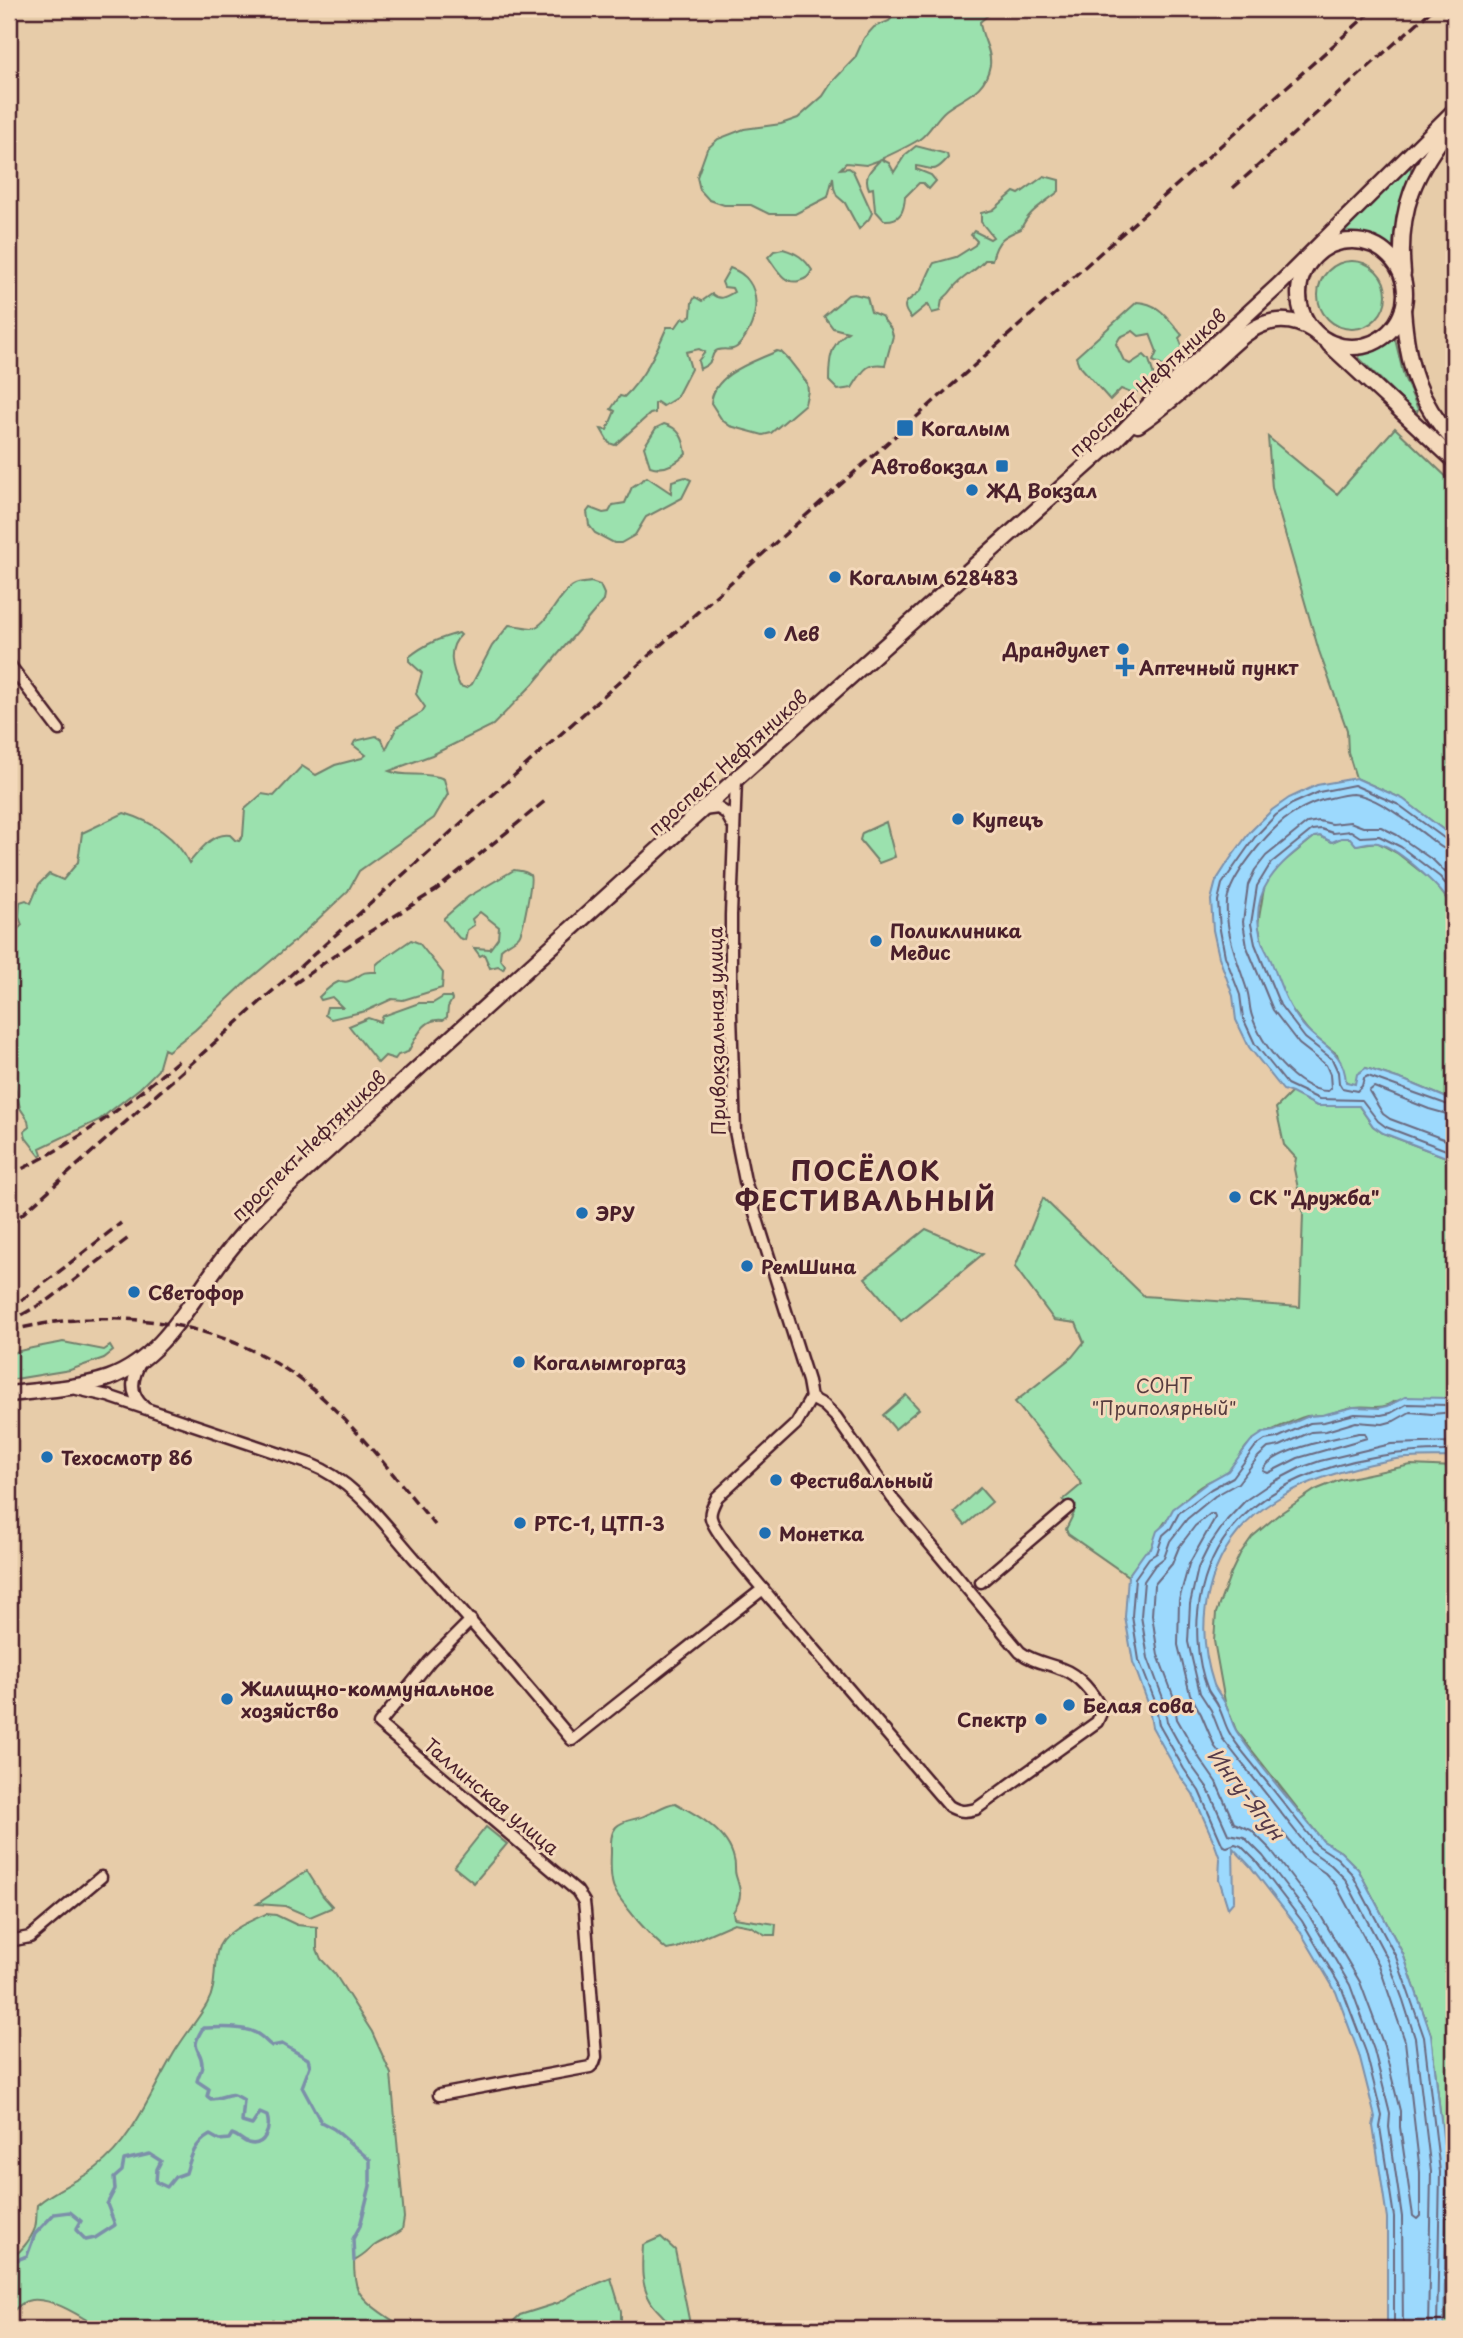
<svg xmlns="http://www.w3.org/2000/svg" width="1463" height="2338" font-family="'Playpen Sans',sans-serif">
<rect width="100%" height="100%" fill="#e7cca9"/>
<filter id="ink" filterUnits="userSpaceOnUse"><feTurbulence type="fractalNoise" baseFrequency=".0143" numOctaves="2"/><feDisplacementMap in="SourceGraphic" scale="14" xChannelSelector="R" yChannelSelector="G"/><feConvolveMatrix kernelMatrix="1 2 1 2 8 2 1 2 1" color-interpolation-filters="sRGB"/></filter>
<g filter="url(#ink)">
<g fill="#9be1ae" stroke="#72806c" stroke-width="2">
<path d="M900,9H995L980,22C981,37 992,50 990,65C985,93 964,96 946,110C936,118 930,132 920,139C909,146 892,154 881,159L889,163L894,172L905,155L916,146L947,154L948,158C933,175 933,168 916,166V169L931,175L936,181L929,189L923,183H919L905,197C904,211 901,221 884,220L875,210L873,188L869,189C863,175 871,170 880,160L866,165L846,163L840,169L849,168L853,171L872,213L869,219L859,229L845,203L837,196L834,188L833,177L828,197L795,214H769L751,205H724L709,200L700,190L697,177L707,149L718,139L744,129L781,124L798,118L823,96L832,82L855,58L864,38L874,27L889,21Z"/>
<path d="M1407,167L1411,168V172L1399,205L1392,248L1368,236L1341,235Z"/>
<path d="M1044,176L1059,180V191C1044,204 1029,210 1021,229C1004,236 997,239 992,260H985C976,271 962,277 954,287C950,293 948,295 942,300L940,311L932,313L928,304L911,318C896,301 913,300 921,290C925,283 929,271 934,263L956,257L975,245L977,241L971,235L974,231L990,239L993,237L981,222V213L993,210L1014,192L1019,194Z"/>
<path d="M783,249C797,253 804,258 812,270C809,277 806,279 799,281C784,285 776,268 768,257L774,251Z"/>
<circle cx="1352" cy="295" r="34"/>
<path d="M730,268C765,280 760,321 739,345C733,352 726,348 718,350C711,352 714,358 709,363C707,366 703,367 700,369L698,361L705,352L699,349L686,352L691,369L676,398L663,406L657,402L655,404V413L650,414L615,445L609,443L601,429L607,430L615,411L611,409L620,396L624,397C644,378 656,352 667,327H676L683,317L686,319L691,316L692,302L695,297L702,301L712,294C720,301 725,297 734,292L732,288L724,287L722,282Z"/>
<path d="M854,294L867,297L871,312L881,316L891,329L893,336L885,365C866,362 863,371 852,388L838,390L829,381C829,360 830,344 848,332L833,328L824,316L848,295Z"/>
<path d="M1137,302C1160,303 1168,319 1182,335L1179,338L1182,346L1181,352L1166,368L1153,361L1157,352L1150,334L1139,336L1133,331L1120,337L1116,344L1124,361L1130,364L1144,355L1149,360L1156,382L1149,389H1142L1133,394L1121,389L1110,400L1079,365L1076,357Z"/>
<path d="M1395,339L1404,377L1418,409L1417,412L1413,411L1359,358L1360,355L1377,350Z"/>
<path d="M777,351L781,352L789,360L807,383L808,391L805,404L771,433L763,435L730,426L722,420L711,403C714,373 754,362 777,351Z"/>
<path d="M664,424C680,428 684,439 686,454C676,464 664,471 650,466L644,447L656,428Z"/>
<path d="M1395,428L1454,484V838L1403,799L1356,778L1348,752L1347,730L1319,651L1272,488L1268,437L1337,494Z"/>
<path d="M647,477L671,493L672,481L685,477L691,480L682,498L646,517L635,535L621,543H614L595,533L589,525L587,512L590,508L603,513L609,512L613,505L625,503L632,487Z"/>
<path d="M591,582L600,585L604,594L603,601L533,684L493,725L432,755L389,771C406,778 426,771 444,779L448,794L434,818L359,871L348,891L297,939L246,982L195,1030L168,1051L164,1049L158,1070L140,1088L99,1120L40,1148L42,1154L40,1156L26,1138L24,1131L29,1127L28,1120L20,1108L9,1060V938L22,925L19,917L20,902L26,900L31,903L39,884L49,874L63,880L78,862L82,833L124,813C151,821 177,837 189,863C199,852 212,832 230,835L235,840L239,841L243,836L245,809L262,794L274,796L302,766L316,775L335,765L362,758L366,755L353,745L355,741L376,736L382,740L386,749L397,727L422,712L425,707L416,694L422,673L409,661V657C425,644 440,638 459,633L461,635C446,649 452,669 460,686L466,688L472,684L492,646L509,625C517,625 525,628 532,628C547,627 558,593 575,585C579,583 586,583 591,582Z"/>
<path d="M886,822L895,857L879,863L860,840L862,833Z"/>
<path d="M1320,836L1332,842L1341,838H1351L1356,845L1377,842L1397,853L1435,883L1454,909V1101L1406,1081L1366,1068L1355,1085L1346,1082L1337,1054L1310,1033L1286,1002L1262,942L1258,924L1264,888L1269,878L1276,868L1314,837Z"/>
<path d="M514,870C519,871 526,871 530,875C533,879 523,931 519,936C515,941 506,944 501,949L500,958L505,965L503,969L498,966L490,968L484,954L480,956L474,948L490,949L498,938L499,927L480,912L472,919L474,925L467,930L465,940L459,938L444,920V918L468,897Z"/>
<path d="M411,940L419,943L443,973L442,988L403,1000L392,999L366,1011L331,1019L325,1015L327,1007H342L332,997L321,1000L319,997C324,992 331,985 338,982C344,980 344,983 349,981C363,976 358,971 376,972V965L379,962Z"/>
<path d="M443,997H451L452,1000L448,1007L447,1017L443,1020C424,1017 417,1036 408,1052L398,1055L395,1059L385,1056L378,1063L349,1026L368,1018L380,1022L383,1016L419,1003H433Z"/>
<path d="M1292,1092L1317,1106H1359L1373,1126L1383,1133L1454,1160V1393L1447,1398L1395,1401C1382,1411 1370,1405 1354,1407C1344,1408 1334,1413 1323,1415C1318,1416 1312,1415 1307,1416C1297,1419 1256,1436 1250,1443C1241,1451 1237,1464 1227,1472C1221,1477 1214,1479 1208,1482C1186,1494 1158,1525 1151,1549L1145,1553L1128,1576L1068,1534L1066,1529L1074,1513L1063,1500L1082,1484L1015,1402L1072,1357L1084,1342L1076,1323L1054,1320L1015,1267L1043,1198L1144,1296L1300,1307L1303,1213L1294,1169L1296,1158L1284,1145L1276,1108Z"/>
<path d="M926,1229L983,1254L901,1321L865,1278Z"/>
<path d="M63,1342L104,1350L110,1346L113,1351L104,1358L70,1370L9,1380V1354C27,1348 44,1346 63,1342Z"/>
<path d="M906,1395L919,1409L895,1429L883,1415Z"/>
<path d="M1411,1465L1454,1467V2329H1444L1447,2171L1431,2035L1403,1954L1358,1869L1341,1852L1323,1841L1236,1730L1225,1702L1214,1641L1216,1613L1230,1575L1240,1554L1252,1537L1278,1515L1315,1490L1340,1480Z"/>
<path d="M980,1488L992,1502L965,1525L954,1512Z"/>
<path d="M675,1803C697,1815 728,1831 734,1859C736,1865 734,1870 736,1876C741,1891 743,1897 733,1912L734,1918L776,1924L775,1935H766L750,1926L734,1923L677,1948L667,1950C655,1941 646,1930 637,1920C615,1892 609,1892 611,1853C611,1844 610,1834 616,1827C623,1819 637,1820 646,1815C657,1811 663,1805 675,1803Z"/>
<path d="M486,1827L507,1844L474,1883L454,1867Z"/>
<path d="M307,1871L323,1896L332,1906L331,1908L310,1917L285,1906L257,1904Z"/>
<path d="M266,1914L276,1915L297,1925L317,1927V1949L321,1959L335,1974L372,2032L391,2074L404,2218L402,2230C393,2237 383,2240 374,2246C367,2252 363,2257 354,2261C354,2270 354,2281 358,2290C365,2304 393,2321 407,2329H101C83,2318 49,2294 27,2301C20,2303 16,2310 9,2313V2258C19,2255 31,2239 35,2228C37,2221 36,2212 37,2205C55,2189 77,2182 96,2168C133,2140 151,2092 174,2053C184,2036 197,2021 207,2004C217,1986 213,1970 217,1952C220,1933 250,1921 266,1914Z"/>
<path d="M661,2237L675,2250L691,2329H672C667,2317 657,2312 651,2302C640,2284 642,2265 643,2245Z"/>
<path d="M611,2278L621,2311V2329H505L520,2315L558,2303L575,2293Z"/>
</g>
<g fill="#9cd9fd" stroke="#7b8fa9" stroke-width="2">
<path d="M1356,778L1403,799L1454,838V909C1442,888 1401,850 1378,843C1371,841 1363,844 1356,845L1350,838H1341L1332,842L1320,836L1314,837C1279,864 1248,889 1261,938C1263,947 1269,955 1272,963C1281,986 1287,1006 1303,1025C1321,1047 1344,1049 1346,1082L1355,1084L1357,1074L1366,1068L1406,1081L1454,1101V1160L1383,1133L1373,1126L1359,1106H1317L1292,1093L1283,1090L1249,1047L1236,1020L1233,996L1219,957L1213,930L1211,900L1216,881L1230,859L1250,832L1272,810L1289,798L1317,785Z"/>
<path d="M1454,1393V1457C1434,1458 1411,1456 1391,1460C1311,1475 1230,1504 1209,1591C1201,1622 1204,1655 1214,1685C1217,1692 1222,1697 1225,1703C1230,1712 1231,1723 1237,1732C1262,1770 1294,1805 1323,1841L1341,1852L1358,1869L1403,1954L1431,2035L1447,2171L1444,2329H1387V2218L1373,2126L1375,2117L1359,2054L1336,1992L1297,1926L1250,1866L1233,1848L1234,1901L1228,1908L1219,1879L1220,1859L1214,1842L1193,1794L1178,1773L1152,1727L1148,1703L1133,1662L1125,1617L1128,1576L1145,1552L1151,1549L1157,1531L1165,1524L1173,1509L1208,1482L1228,1471L1251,1441L1263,1433L1274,1431L1309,1416L1322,1415L1354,1407L1379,1408L1388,1406L1405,1397L1447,1398Z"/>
</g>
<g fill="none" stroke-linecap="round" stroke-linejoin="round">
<g stroke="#6b697f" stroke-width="2">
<path d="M1454,843L1448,841L1399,805L1354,785L1319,792L1292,804L1276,815L1255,837L1222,884L1218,901L1220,930L1225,956L1240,995L1243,1018L1255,1044L1287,1084L1319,1099L1362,1100L1378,1121L1386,1127L1454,1153"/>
<path d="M1454,851C1443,851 1436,843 1427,836C1409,823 1376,795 1353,794C1344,794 1331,798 1322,800C1308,804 1295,812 1284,820C1266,835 1229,878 1227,902C1225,933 1238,962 1247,990C1250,999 1249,1008 1252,1016C1261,1045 1296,1091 1328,1091L1331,1088L1330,1074L1326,1065L1299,1044L1273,1010L1247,947L1243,922L1248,885L1255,870L1266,856L1307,823L1319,821L1332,824L1350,822L1363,827H1381L1397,835L1434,861L1454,881"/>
<path d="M1454,894L1440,877L1401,847L1379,836L1360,837L1351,831L1333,833L1321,829L1312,830L1271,863L1257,886L1251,924L1255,944L1280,1005L1305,1038L1332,1059L1338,1072L1339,1083L1342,1088L1357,1091L1362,1086L1364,1078L1368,1076L1454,1107"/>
<path d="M1454,1116L1429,1109L1374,1087L1369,1091L1383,1114L1390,1119L1454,1143"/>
<path d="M1358,1433H1365L1367,1438L1298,1458L1268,1473L1263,1471C1269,1450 1337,1438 1358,1433Z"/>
<path d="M1210,1514H1214L1215,1518L1189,1564L1179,1600L1178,1645L1190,1694L1201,1714L1215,1747L1303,1858L1325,1873L1336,1885L1379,1965L1405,2041L1420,2172V2216L1417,2219L1413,2216L1400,2127V2111L1384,2046L1360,1982L1318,1911L1271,1850L1251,1830L1234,1823L1216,1782L1200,1759L1177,1719L1173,1695L1158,1655L1152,1615L1154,1585L1172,1564L1179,1547L1195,1526Z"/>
<path d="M1394,2329V2217L1380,2127L1382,2116L1366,2052L1342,1989L1302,1921L1256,1861L1241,1846L1235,1844L1227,1847L1223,1846L1199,1791L1184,1769L1159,1725L1155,1701L1139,1660L1132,1616L1135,1578L1149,1558L1157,1553L1163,1535L1171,1528L1179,1513L1211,1489L1233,1477L1255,1447L1265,1440L1277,1438L1310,1423L1324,1422L1355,1414L1381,1415L1391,1413L1407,1404L1446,1405L1454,1401"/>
<path d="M1403,2329L1402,2217L1389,2127L1390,2114L1374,2050L1350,1985L1310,1917L1263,1856L1244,1837L1228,1834L1207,1787L1191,1765L1167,1722L1163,1698L1148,1658L1141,1616L1144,1581L1155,1565L1164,1558L1170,1541L1187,1519L1215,1496L1238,1483L1258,1457L1268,1448L1280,1446L1311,1432L1326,1431L1356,1422L1383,1424L1394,1421L1410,1412L1432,1414L1454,1412"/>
<path d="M1428,2329L1431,2172L1415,2038L1403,2000L1388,1960L1345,1879L1331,1865L1311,1851L1222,1738L1211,1710L1200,1693L1188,1642L1190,1604L1198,1568L1209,1546L1227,1520L1246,1500L1271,1483L1300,1468L1320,1461L1391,1444L1454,1442"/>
<path d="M1437,2329L1440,2172L1424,2037L1396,1957L1352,1874L1337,1858L1317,1845C1298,1822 1280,1798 1261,1775C1251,1761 1237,1747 1229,1732C1225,1725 1223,1716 1219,1708C1217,1701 1211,1696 1208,1690C1196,1660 1194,1622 1202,1590C1228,1480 1355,1449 1454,1451"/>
</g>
<path stroke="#7b8fa9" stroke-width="3.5" d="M9,2263L27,2256L35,2234L54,2214L70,2212L81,2221L76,2230L86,2240L95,2238L115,2225L107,2204L115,2189L114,2178L122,2171L124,2160L150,2154L161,2161L157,2169L156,2182L167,2187L175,2177L186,2173C191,2156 194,2144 210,2135L219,2140L229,2139L232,2134C239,2136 242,2141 248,2143C265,2148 271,2128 267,2116L260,2113L252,2125L242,2122L244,2100C229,2089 227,2098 211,2099L207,2096L209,2089L197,2081C198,2075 202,2071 202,2065C202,2048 188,2051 203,2028C219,2028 246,2025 259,2035C264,2038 267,2043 272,2046L282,2044L308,2059L310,2066L302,2087L321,2122L334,2129L370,2160V2186L360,2226L353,2239L354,2261"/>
<g stroke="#4a1f2b" stroke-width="15">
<g id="minor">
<path d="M9,664L59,730"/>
<path d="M736,779L731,915V1015L735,1131L745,1181L808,1381L811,1398"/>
<path d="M703,810L718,808L726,813L732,824"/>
<path d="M141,1361C132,1378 128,1393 144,1407"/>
<path d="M77,1389L108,1396L310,1464C355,1481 384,1524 415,1559C469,1618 521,1679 572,1740L650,1678"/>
<path d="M811,1398L824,1405L836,1417L893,1499"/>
<path d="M981,1582L1069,1507"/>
<path d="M772,1600C760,1585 714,1533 711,1518C709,1511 714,1504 717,1497L796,1424L811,1398"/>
<path d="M774,1602L949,1806C959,1812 965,1812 976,1809L1097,1722L1101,1713V1709C1093,1693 1079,1675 1062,1669C1047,1663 1033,1662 1020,1652L895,1502"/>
<path d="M651,1677L763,1589"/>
<path d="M9,1941L30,1937L101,1877"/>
<path d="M439,2095L590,2067L594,2063L596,2057L585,1911L584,1902L577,1891L379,1724L430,1661L471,1620"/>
</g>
</g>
<g stroke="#4a1f2b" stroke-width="19">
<g id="secondary">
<circle cx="1352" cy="294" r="53"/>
<path d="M1403,273C1397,210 1415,170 1454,123"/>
<path d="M1403,309C1407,364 1417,400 1454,441"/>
<path d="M1329,344L1454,460"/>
<path d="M1138,425C1166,406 1190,384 1214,362C1230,348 1246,329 1267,323C1283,318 1300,322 1314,331"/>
<path d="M9,1394C42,1390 77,1389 109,1378C161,1359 187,1307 218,1265C238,1237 261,1213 285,1189L736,779L1116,439L1149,405L1279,285L1454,111"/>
</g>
</g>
<use href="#minor" stroke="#f4d9bb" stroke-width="10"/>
<use href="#secondary" stroke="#f4d9bb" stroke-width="14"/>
<g stroke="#4a1f2b" stroke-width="3.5" stroke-dasharray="10 5" stroke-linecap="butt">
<path d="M1233,188L1433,9"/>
<path d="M294,984L358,939L436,890L545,801"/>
<path d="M9,1175C72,1146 126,1106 179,1060"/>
<path d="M9,1226L1374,9"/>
<path d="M9,1309L37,1289L121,1223"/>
<path d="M9,1322L50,1299L131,1236"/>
<path d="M9,1331C119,1303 241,1321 326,1401C366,1439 400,1483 435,1525"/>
</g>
</g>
</g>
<g fill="#1f6fb2" stroke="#f4d9bb" stroke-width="2.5">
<rect x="896" y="419" width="18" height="18" rx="3.5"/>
<rect x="995" y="459" width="14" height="14" rx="3.5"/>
<circle cx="972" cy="490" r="7"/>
<circle cx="835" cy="577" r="7"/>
<circle cx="770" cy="633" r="7"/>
<circle cx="1123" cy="649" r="7"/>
<path d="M1121.5 656.5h7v7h7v7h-7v7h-7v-7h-7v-7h7z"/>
<circle cx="958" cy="819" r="7"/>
<circle cx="876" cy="941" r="7"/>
<circle cx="1235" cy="1197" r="7"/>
<circle cx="582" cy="1213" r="7"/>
<circle cx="747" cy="1266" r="7"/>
<circle cx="134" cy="1292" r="7"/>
<circle cx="519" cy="1362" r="7"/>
<circle cx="47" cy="1457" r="7"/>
<circle cx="776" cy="1480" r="7"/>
<circle cx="520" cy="1523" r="7"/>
<circle cx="765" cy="1533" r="7"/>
<circle cx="227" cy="1699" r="7"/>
<circle cx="1069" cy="1705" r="7"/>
<circle cx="1041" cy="1719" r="7"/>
</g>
<g text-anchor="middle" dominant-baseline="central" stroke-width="6" stroke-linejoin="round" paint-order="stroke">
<g font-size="19" fill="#4a1f2b" stroke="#f4d9bb">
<text transform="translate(1147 382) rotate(-43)">проспект Нефтяников</text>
<text transform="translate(727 762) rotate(-42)">проспект Нефтяников</text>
<text transform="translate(716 1031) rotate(-91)">Привокзальная улица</text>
<text transform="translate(308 1145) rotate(-44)">проспект Нефтяников</text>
<text transform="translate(492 1796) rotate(40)">Таллинская улица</text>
</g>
<g font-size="19" font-weight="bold" fill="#4a1f2b" stroke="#f4d9bb" text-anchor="start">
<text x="921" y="428">Когалым</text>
<text x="988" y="466" text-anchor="end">Автовокзал</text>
<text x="986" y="490">ЖД Вокзал</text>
<text x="849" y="577">Когалым 628483</text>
<text x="784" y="633">Лев</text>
<text x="1109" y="649" text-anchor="end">Драндулет</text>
<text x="1139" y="667">Аптечный пункт</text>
<text x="972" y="819">Купецъ</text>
<text x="890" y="930">Поликлиника<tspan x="890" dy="22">Медис</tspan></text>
<text x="1249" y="1197">СК "Дружба"</text>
<text x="596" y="1213">ЭРУ</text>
<text x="761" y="1266">РемШина</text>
<text x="148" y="1292">Светофор</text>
<text x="533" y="1362">Когалымгоргаз</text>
<text x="61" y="1457">Техосмотр 86</text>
<text x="790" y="1480">Фестивальный</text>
<text x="534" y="1523">РТС-1, ЦТП-3</text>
<text x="779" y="1533">Монетка</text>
<text x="241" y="1688">Жилищно-коммунальное<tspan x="241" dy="22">хозяйство</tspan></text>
<text x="1083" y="1705">Белая сова</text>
<text x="1027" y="1719" text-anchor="end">Спектр</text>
</g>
<g font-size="19" fill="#563c3f" stroke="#f4d9bb">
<text x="1164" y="1385">СОНТ<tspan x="1164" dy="22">"Приполярный"</tspan></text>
</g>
<g font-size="21" font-style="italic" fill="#563b4a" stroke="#f4d9bb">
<text transform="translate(1247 1793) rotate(52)">Ингу-Ягун</text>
</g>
<g font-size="26" font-weight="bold" letter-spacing="2" fill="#4a1f2b" stroke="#f4d9bb">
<text x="866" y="1170">ПОСЁЛОК<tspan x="866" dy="30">ФЕСТИВАЛЬНЫЙ</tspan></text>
</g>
</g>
<rect width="1463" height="2338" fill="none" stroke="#f4d9bb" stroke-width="35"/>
<rect x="18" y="18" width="1428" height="2303" fill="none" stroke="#4a1f2b" stroke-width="2.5" filter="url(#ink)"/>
</svg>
